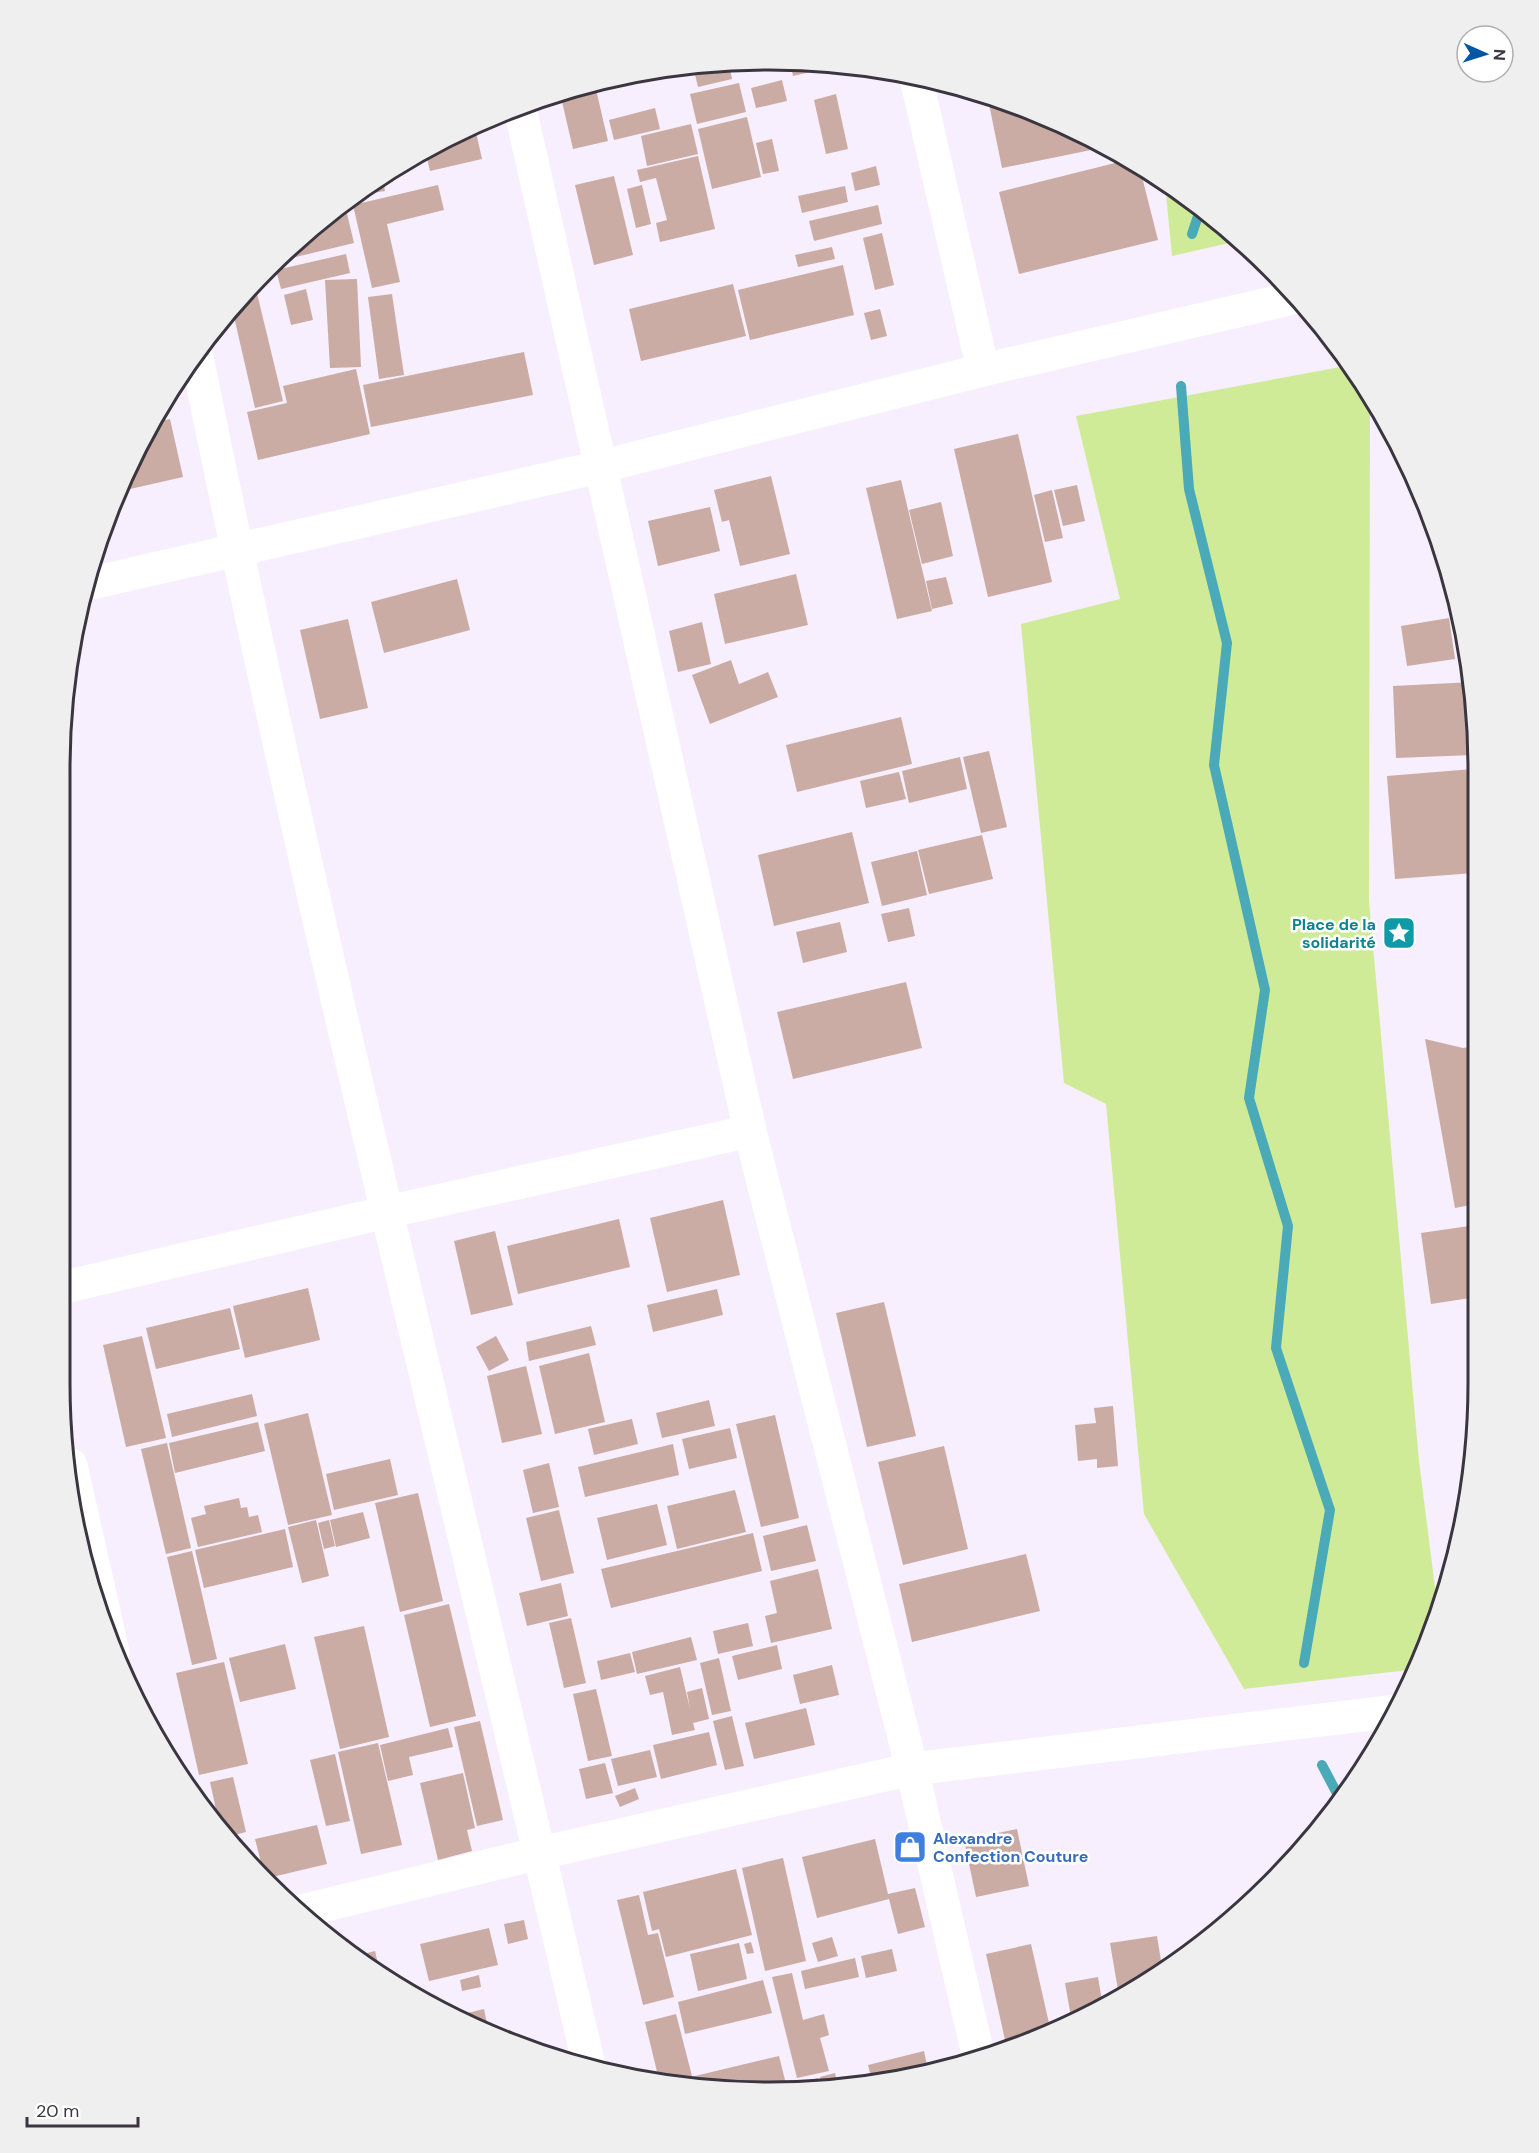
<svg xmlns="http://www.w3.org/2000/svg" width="1539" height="2153" font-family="'DM Sans',sans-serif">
<rect width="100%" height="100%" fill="#f7eefe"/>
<g fill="#d0eb98">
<path d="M1165,184L1202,207L1238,241L1172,256Z"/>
<path d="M1346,366L1370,402L1369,901L1419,1461L1438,1611L1417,1669L1244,1689L1144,1514L1106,1104L1064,1083L1021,624L1120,599L1076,416Z"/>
</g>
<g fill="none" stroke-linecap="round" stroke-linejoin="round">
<g stroke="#4aaab8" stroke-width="10">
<path d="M1192,234L1201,207"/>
<path d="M1181,386L1189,489L1227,643L1214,765L1265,990L1249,1098L1288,1226L1276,1348L1330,1510L1304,1663"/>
<path d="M1322,1765L1341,1801"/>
</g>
</g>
<g fill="#caaca4">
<path d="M790,62H816L832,64V67L793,76Z"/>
<path d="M729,64L732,79L698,87L693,66Z"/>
<path d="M782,80L787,101L756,108L751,88Z"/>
<path d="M739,83L746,112L697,124L690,94Z"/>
<path d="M595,85L608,141L573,149L560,93Z"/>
<path d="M836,94L848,149L826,154L814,100Z"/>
<path d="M991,98L1084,133L1106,147L1002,168L988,99Z"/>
<path d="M655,108L660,129L614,140L609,120Z"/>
<path d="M747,117L761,177L712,189L698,129Z"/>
<path d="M691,124L698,154L647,166L641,136Z"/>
<path d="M475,128L482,159L430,171L425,150Z"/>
<path d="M772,139L779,171L763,174L756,143Z"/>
<path d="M698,156L715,229L660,242L656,223L667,220L656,178L640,182L637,170Z"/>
<path d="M1127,160L1140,169L1158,240L1019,274L999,192Z"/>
<path d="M876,166L880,185L855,191L851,173Z"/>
<path d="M614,176L633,255L594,265L575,185Z"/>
<path d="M383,178L385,191L360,195L382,179Z"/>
<path d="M438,185L444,210L387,224L400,282L372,288L353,205Z"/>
<path d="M642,185L651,224L636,228L627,189Z"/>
<path d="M845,186L848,202L802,213L798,196Z"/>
<path d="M345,205L354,243L275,262L302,236Z"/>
<path d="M878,205L882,224L814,241L809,221Z"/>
<path d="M882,233L894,285L875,290L863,238Z"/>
<path d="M832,247L835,259L798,267L795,255Z"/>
<path d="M346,254L350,273L281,289L276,270Z"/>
<path d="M843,265L854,315L750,340L738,290Z"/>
<path d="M357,279L361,367L330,368L325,280Z"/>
<path d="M733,284L746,336L641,361L629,309Z"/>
<path d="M253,285H255L283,401L255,408L232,308Z"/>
<path d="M306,289L313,320L291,325L284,295Z"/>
<path d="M392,294L404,375L379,379L368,297Z"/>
<path d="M880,309L887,336L871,340L864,313Z"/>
<path d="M524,352L533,395L371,427L363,385Z"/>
<path d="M356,369L370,434L258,460L247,412L287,403L283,386Z"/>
<path d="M170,419L183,477L117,492L151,423Z"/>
<path d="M1018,434L1052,582L988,597L954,449Z"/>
<path d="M771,476L790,554L740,566L729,520L722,522L714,490Z"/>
<path d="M901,480L932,611L897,619L866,488Z"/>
<path d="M1077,485L1085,521L1063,526L1054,490Z"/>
<path d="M1052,490L1063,538L1045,542L1034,495Z"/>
<path d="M941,502L953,556L922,564L909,510Z"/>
<path d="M710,507L720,551L658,566L648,521Z"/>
<path d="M796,574L808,625L725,644L714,594Z"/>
<path d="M946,577L953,604L932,609L926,581Z"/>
<path d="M457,579L470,630L384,653L371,602Z"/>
<path d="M1449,618L1455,659L1407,666L1401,626Z"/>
<path d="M348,619L368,708L320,719L300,630Z"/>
<path d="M702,622L711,664L678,672L669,631Z"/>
<path d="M731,660L739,684L768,672L778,697L710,724L692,675Z"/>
<path d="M1473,682V755L1396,758L1393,686Z"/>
<path d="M901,717L912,764L797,792L786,745Z"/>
<path d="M989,751L1007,827L981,833L963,757Z"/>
<path d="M960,757L967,789L909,803L902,771Z"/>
<path d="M1473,769L1474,873L1395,879L1387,776Z"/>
<path d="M899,772L906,799L866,808L860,781Z"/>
<path d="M852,832L869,903L774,926L758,855Z"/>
<path d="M982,835L993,879L929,894L918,850Z"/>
<path d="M917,851L927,895L882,906L871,862Z"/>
<path d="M909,908L915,936L888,942L881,914Z"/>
<path d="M840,922L847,952L803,963L796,932Z"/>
<path d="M906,982L922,1048L793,1079L777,1012Z"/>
<path d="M1425,1039L1463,1048L1475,1046L1476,1204L1455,1208Z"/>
<path d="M723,1200L740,1275L667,1292L650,1218Z"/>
<path d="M619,1219L630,1267L518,1294L507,1246Z"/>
<path d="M1476,1225L1477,1297L1431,1304L1421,1233Z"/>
<path d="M495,1231L513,1305L471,1315L454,1241Z"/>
<path d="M308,1288L320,1340L245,1358L233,1306Z"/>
<path d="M717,1289L723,1315L653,1332L647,1305Z"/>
<path d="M884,1302L916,1436L867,1447L836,1313Z"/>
<path d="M230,1308L240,1349L156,1369L146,1328Z"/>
<path d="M591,1326L596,1345L529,1361L526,1342Z"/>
<path d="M142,1336L166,1438L126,1447L103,1345Z"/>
<path d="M496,1336L509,1360L489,1371L476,1347Z"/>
<path d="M589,1353L605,1422L555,1434L539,1366Z"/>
<path d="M526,1366L542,1434L502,1443L487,1376Z"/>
<path d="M252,1394L257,1416L172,1437L167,1414Z"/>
<path d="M709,1400L715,1426L662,1438L656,1413Z"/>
<path d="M1113,1406L1118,1466L1097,1468V1459L1078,1461L1075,1425L1096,1423L1094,1408Z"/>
<path d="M308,1413L332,1515L288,1525L264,1424Z"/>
<path d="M775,1415L799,1518L761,1527L736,1424Z"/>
<path d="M632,1419L638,1444L594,1455L588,1429Z"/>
<path d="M258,1422L265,1451L175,1473L169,1443Z"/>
<path d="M730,1428L737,1458L689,1469L682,1439Z"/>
<path d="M167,1443L191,1548L166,1554L141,1449Z"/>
<path d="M673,1444L679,1475L585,1497L578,1467Z"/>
<path d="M944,1446L968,1549L903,1565L878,1462Z"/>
<path d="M390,1459L398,1495L334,1510L326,1474Z"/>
<path d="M549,1463L559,1507L533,1513L523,1470Z"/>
<path d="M735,1490L746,1532L677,1549L667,1506Z"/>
<path d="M418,1493L443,1601L400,1612L375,1503Z"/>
<path d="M239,1498L241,1508L247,1507L249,1517L258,1515L262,1532L198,1547L191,1518L206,1514L204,1506Z"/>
<path d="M657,1504L667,1545L607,1560L597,1518Z"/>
<path d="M559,1510L574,1573L541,1581L526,1518Z"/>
<path d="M363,1512L370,1538L336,1547L330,1520Z"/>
<path d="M316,1520L329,1576L302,1583L288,1527Z"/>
<path d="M329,1520L335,1546L324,1549L318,1523Z"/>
<path d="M807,1525L816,1561L771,1571L763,1536Z"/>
<path d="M285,1529L293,1567L204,1588L195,1550Z"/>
<path d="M753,1533L762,1571L611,1608L601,1569Z"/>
<path d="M192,1551L217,1659L192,1665L167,1557Z"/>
<path d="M1026,1554L1040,1611L912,1642L899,1584Z"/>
<path d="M818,1569L832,1629L771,1643L765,1616L777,1613L770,1581Z"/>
<path d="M561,1583L568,1616L527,1626L519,1593Z"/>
<path d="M449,1604L476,1716L430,1727L404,1615Z"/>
<path d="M571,1618L586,1683L564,1688L549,1623Z"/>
<path d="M748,1623L753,1646L718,1654L713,1631Z"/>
<path d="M364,1626L389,1737L340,1749L314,1637Z"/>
<path d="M691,1637L697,1660L637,1674L632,1652Z"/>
<path d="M285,1644L296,1689L240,1702L229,1658Z"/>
<path d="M777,1645L782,1669L738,1680L732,1656Z"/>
<path d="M630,1653L635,1672L601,1680L597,1661Z"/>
<path d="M719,1658L731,1711L712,1715L700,1663Z"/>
<path d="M224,1662L248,1764L199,1775L176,1673Z"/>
<path d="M832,1665L839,1695L800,1704L793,1675Z"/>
<path d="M680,1667L690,1709L687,1692L702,1688L709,1719L693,1723L695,1730L672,1735L663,1692L650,1695L645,1676Z"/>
<path d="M596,1689L612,1756L588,1761L573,1694Z"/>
<path d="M806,1708L815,1745L754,1759L745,1723Z"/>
<path d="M732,1716L744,1766L725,1770L713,1721Z"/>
<path d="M480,1721L503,1820L477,1826L454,1727Z"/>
<path d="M448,1728L453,1747L409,1757L413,1775L388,1781L380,1745Z"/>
<path d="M709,1732L717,1765L661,1779L653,1745Z"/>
<path d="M378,1743L402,1845L361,1854L338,1752Z"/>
<path d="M650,1750L657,1777L618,1786L611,1759Z"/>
<path d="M335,1754L350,1821L326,1826L310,1760Z"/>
<path d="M605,1763L613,1793L586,1799L579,1769Z"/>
<path d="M463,1773L475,1828L467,1830L472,1851L438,1860L420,1783Z"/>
<path d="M233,1777L246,1832L231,1836L219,1823L210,1782Z"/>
<path d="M635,1788L639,1799L620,1807L615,1796Z"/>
<path d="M317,1825L327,1864L268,1878L264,1874L255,1839Z"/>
<path d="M1017,1829L1029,1886L976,1897L964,1840Z"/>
<path d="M875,1839L888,1894L915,1888L925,1927L898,1934L889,1899L817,1918L802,1857Z"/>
<path d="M783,1858L806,1961L765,1971L742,1868Z"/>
<path d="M736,1869L752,1935L666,1957L659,1929L652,1931L643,1892Z"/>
<path d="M639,1895L648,1935L658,1933L674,1997L643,2005L617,1900Z"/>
<path d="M524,1920L528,1939L508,1944L504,1924Z"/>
<path d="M489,1928L498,1965L429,1981L420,1944Z"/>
<path d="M1157,1936L1162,1967L1119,1996L1110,1943Z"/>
<path d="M832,1937L838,1956L818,1962L812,1943Z"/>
<path d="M751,1942L754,1953L747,1954L744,1944Z"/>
<path d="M739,1943L747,1979L698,1991L690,1954Z"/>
<path d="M1031,1944L1051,2032L1007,2049L986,1954Z"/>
<path d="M892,1949L897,1971L866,1978L861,1956Z"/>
<path d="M375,1951L379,1968L359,1955Z"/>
<path d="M855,1958L859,1977L805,1989L801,1971Z"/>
<path d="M792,1973L803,2020L824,2014L829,2035L820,2038L829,2071L797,2078L772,1977Z"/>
<path d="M479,1975L481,1987L462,1991L460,1980Z"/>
<path d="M1098,1977L1103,2007L1094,2013L1071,2017L1065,1983Z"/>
<path d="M763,1980L772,2013L685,2034L678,2002Z"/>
<path d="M484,2009L489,2033L451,2017Z"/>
<path d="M676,2014L692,2076L660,2084L645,2022Z"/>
<path d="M924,2051L929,2074L873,2085L868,2065Z"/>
<path d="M779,2056L786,2084L775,2087H680L678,2080Z"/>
<path d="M835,2073L838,2087H822L820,2077Z"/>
<path d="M818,2078L820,2087H794V2084Z"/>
</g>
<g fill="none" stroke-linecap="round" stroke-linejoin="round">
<g stroke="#fff" stroke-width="33">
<path d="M916,78L983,370"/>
<path d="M520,108L750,1131L912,1769L979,2059"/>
<path d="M197,357C313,931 458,1499 590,2070"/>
<path d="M88,584L599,467L983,370L1298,297"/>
<path d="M60,1288L387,1212L750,1131"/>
<path d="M71,1465L113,1652"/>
<path d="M297,1912L540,1853L912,1769L1397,1711"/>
</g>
</g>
<defs>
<g id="sight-square" transform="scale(1.725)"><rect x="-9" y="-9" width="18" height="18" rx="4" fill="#0f9aa8" stroke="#fff"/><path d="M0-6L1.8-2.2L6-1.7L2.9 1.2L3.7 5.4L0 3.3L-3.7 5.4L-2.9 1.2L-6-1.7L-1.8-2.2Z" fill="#fff"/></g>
<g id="shop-square" transform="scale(1.725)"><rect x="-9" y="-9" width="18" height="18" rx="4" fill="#3f7fe0" stroke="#fff"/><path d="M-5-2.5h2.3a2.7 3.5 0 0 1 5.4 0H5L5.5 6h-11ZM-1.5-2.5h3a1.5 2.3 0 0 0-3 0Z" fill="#fff"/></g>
</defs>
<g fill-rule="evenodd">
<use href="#sight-square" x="1399" y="933"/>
<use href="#shop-square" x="910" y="1847"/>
</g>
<g text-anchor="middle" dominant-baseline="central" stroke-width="5" stroke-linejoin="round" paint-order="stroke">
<g font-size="16" font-weight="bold" fill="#0d838f" stroke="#fff" text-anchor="end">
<text x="1376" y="924">Place de la<tspan x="1376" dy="18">solidarité</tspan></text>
</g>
<g font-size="16" font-weight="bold" fill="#366cbe" stroke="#fff" text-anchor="start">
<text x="933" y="1838">Alexandre<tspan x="933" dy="18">Confection Couture</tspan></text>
</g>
</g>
<path d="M0 0H1539V2153H0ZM769 70H769A699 699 0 0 1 1468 769V1383A699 699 0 0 1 769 2082H769A699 699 0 0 1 70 1383V769A699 699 0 0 1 769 70Z" fill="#efeff0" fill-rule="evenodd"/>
<path fill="none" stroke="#3a353f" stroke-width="3" d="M769 70H769A699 699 0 0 1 1468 769V1383A699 699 0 0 1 769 2082H769A699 699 0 0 1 70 1383V769A699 699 0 0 1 769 70Z"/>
<g transform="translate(1485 54) rotate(93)"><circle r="28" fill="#ffffff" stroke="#b0aeb2" stroke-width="1.5"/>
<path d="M0-4.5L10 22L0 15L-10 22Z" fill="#0157a5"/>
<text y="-9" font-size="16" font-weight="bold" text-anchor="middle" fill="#3a353f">N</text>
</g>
<path d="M27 2117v9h111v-9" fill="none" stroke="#3a353f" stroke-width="3"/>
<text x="36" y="2117" font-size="18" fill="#3a353f" stroke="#ffffff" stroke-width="4.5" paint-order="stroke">20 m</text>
</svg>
